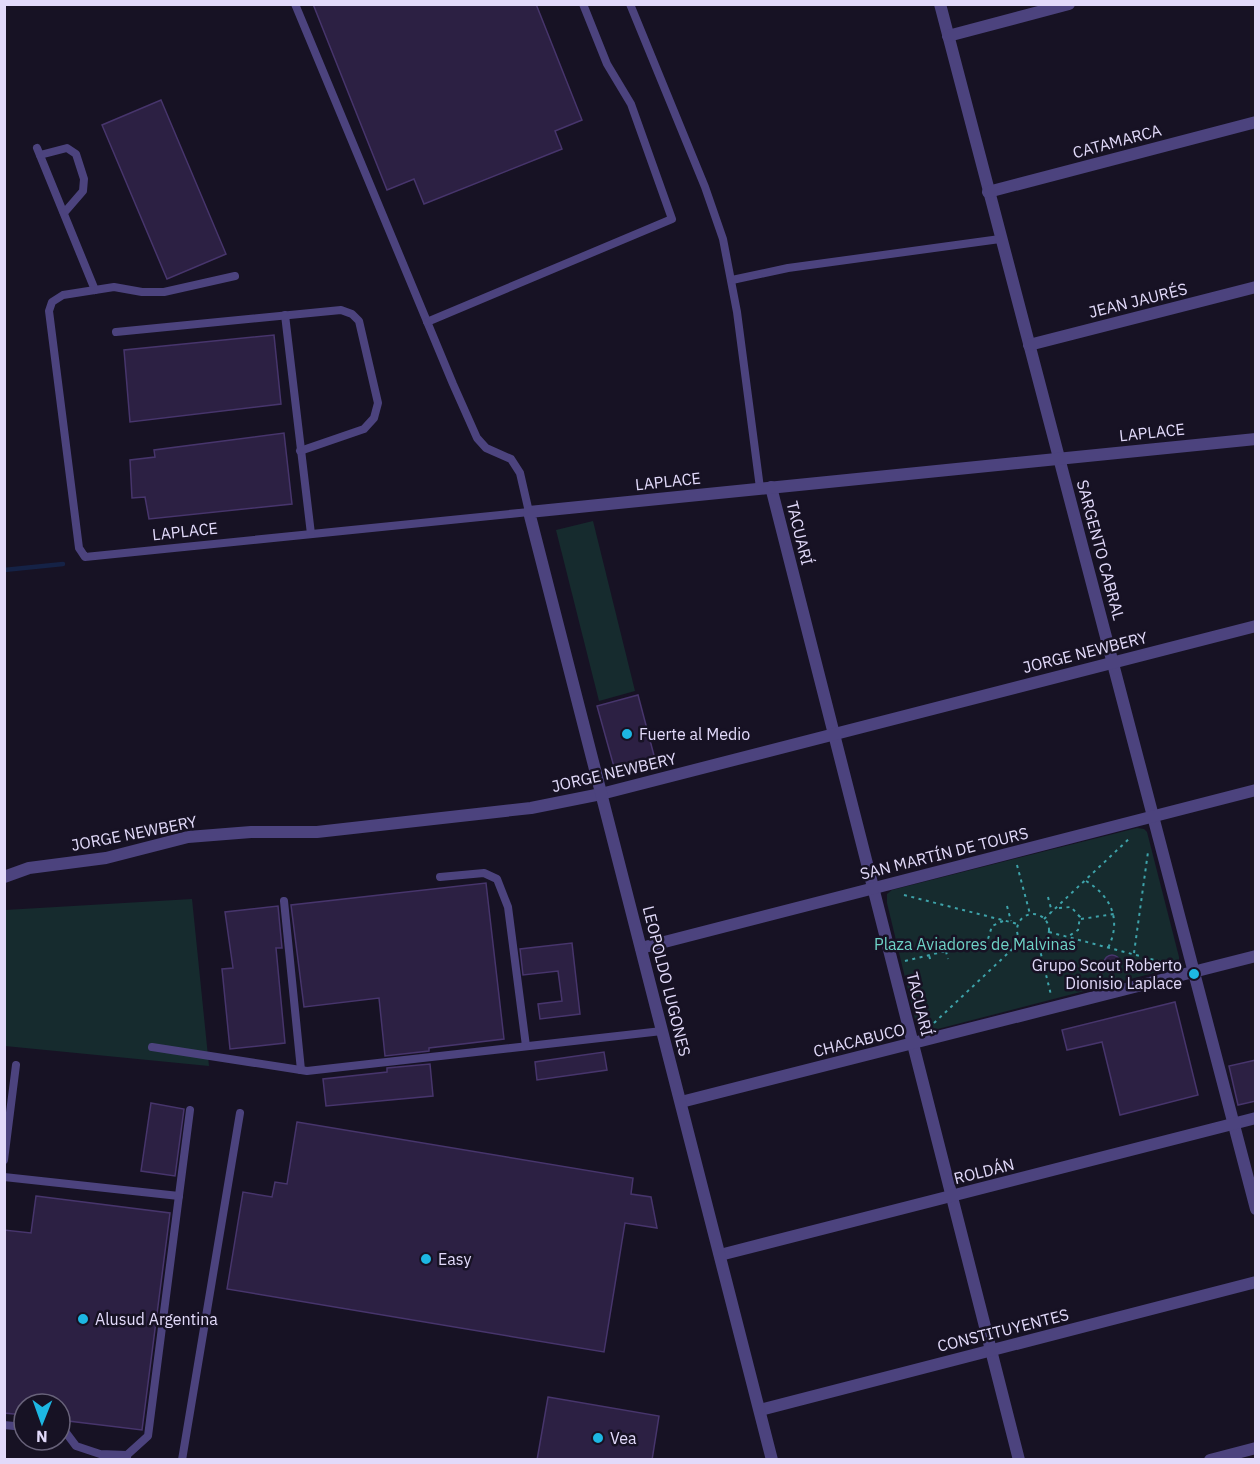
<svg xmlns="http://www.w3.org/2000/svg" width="1260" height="1464" font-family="'IBM Plex Sans',sans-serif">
<rect width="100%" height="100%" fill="#171224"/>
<g fill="#162b2e">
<path d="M593,521L635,691L599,701L556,530Z"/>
<path d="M1137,828L1144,829L1147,832L1179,957V964L1173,968L930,1031H921L916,1023L887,903V894L892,890Z"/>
<path d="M192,899L209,1066L5,1046V910Z"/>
</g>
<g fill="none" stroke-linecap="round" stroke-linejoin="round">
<path stroke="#152246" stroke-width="4.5" d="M4,570L63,564"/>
</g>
<g fill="#2c2043" stroke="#47356c" stroke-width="1.5">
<path d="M313,4H536L582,120L555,131L562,149L424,204L414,179L387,190Z"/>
<path d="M161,100L226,254L167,279L102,125Z"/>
<path d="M274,335L281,404L130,422L124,350Z"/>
<path d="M284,433L292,504L149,519L145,497L132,498L130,460L155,457L154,450Z"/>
<path d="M638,695L656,763L616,774L597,706Z"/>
<path d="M486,883L504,1039L429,1048V1051L385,1056L379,998L304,1007L291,905Z"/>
<path d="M278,906L282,948H276L285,1043L230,1049L222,969L233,968L225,912Z"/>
<path d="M572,943L580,1014L540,1019L538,1004L562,1001L558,971L523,975L520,949Z"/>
<circle cx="1112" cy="963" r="8"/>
<path d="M1175,1002L1198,1095L1120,1115L1102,1042L1067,1050L1062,1030Z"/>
<path d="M604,1052L607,1070L537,1080L535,1062Z"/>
<path d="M1256,1060V1101L1238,1105L1229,1066Z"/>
<path d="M430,1064L433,1096L326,1106L323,1079L387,1072V1068Z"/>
<path d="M151,1103L184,1109L175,1176L141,1171Z"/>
<path d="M297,1122L633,1178L631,1194L651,1197L657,1228L625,1223L604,1352L227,1289L243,1192L272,1197L275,1182L287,1184Z"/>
<path d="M36,1196L170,1213L142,1430L60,1420V1404H24V1415L4,1413V1230L31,1233Z"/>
<path d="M548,1397L659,1416L652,1460H537Z"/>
</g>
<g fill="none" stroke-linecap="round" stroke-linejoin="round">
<g stroke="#3ea3aa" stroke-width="2" stroke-dasharray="3 4.5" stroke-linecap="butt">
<path d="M1017,865L1030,914"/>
<path d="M1086,881C1111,896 1122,920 1108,948"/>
<path d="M904,895L1018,924"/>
<path d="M1048,897L1052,912"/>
<path d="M1007,906L1011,921"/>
<path d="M1059,908L1071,907L1080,917L1078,930L1069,936"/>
<circle cx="1033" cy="930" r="16"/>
<path d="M1044,919L1131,837"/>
<path d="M1081,919L1114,914"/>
<path d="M1003,921L992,926L988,939L997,950H1011"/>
<path d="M1049,932L1170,964"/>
<path d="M944,944L948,959"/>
<path d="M1039,946L1051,995"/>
<path d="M927,949L931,962"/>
<path d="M1134,953L1148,852"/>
<path d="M905,961L946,951"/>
<path d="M934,1023L1022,940"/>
</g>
<g stroke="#4c437e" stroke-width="8">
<path d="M630,4L705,187L723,239L737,312L760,488"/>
<path d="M37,148L95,290"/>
<path d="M40,155L67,148L76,154L84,179L83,191L64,213"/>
<path d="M235,276L164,292H142L114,287L63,295L52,302L49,311L79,548L85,557L529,512L520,473L511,459L486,448L477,438L453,384L295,4"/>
<path d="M732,280L788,268L1000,239"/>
<path d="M285,315L311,534"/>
<path d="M427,322L672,219L631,104L607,64L583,4"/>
<path d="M116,332L341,310L352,314L359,321L378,403L374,418L364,429L300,451"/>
<path d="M440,877L484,873L497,879L508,907L526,1046"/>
<path d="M284,901L301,1070"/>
<path d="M152,1047L307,1071L662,1031"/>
<path d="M4,1160L16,1065"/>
<path d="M4,1177L179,1196"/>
<path d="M4,1425L24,1427"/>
<path d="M60,1429L64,1430L76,1446L100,1454L127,1455"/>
<path d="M127,1460V1455L148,1436L190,1110"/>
<path d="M182,1460L240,1113"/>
</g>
<g stroke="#4c437e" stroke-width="12">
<path d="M940,4L1256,1209"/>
<path d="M948,36L1069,4"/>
<path d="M988,192L1256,122"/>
<path d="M1029,345L1256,287"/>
<path d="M771,487L1019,1460"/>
<path d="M4,877L29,868L106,858L188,837L251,832H317L531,808L601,794L1256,626"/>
<path d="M641,948L1256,790"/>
<path d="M681,1102L1256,956"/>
<path d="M720,1255L1256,1118"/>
<path d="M760,1410L1256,1282"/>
<path d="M772,1460L529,512L1256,439"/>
<path d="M1210,1460L1256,1448"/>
</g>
</g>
<g fill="#1db7e3" stroke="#171224" stroke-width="2">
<circle cx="627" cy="734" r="6"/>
<circle cx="1194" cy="974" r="6"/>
<circle cx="426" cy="1259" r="6"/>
<circle cx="83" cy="1319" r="6"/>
<circle cx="598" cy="1438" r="6"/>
</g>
<g text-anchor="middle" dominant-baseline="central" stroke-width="5" stroke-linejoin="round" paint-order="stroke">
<g font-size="16" fill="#e2dafa" stroke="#171224">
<text transform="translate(1117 141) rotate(-15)">CATAMARCA</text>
<text transform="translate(1138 300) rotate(-14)">JEAN JAURÉS</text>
<text transform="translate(1152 432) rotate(-6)">LAPLACE</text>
<text transform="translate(668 481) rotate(-6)">LAPLACE</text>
<text transform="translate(185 531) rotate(-6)">LAPLACE</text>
<text transform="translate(800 533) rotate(76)">TACUARÍ</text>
<text transform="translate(1101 550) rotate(75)">SARGENTO CABRAL</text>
<text transform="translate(1085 652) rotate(-14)">JORGE NEWBERY</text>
<text transform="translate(614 772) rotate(-13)">JORGE NEWBERY</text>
<text transform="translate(134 833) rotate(-11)">JORGE NEWBERY</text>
<text transform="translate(944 853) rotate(-14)">SAN MARTÍN DE TOURS</text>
<text transform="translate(667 981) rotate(76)">LEOPOLDO LUGONES</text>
<text transform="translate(920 1004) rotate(76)">TACUARÍ</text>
<text transform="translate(859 1040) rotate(-14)">CHACABUCO</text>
<text transform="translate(984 1171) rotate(-14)">ROLDÁN</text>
<text transform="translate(1003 1330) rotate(-14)">CONSTITUYENTES</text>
</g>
<g font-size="16" fill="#e2dafa" stroke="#171224" text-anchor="start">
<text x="639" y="734">Fuerte al Medio</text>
<text x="1182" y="965" text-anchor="end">Grupo Scout Roberto<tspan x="1182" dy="18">Dionisio Laplace</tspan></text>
<text x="438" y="1259">Easy</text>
<text x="95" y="1319">Alusud Argentina</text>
<text x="610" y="1438">Vea</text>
</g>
<g font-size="16" fill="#6ed2c6" stroke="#171224">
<text x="975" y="944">Plaza Aviadores de Malvinas</text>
</g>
</g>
<rect width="1260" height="1464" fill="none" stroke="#e2dafa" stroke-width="12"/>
<g transform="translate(42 1422) rotate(181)"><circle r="28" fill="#171224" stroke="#68627a" stroke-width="1.5"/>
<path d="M0-4.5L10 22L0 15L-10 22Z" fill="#1db7e3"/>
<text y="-9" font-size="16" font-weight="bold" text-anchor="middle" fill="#e2dafa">N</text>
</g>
</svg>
